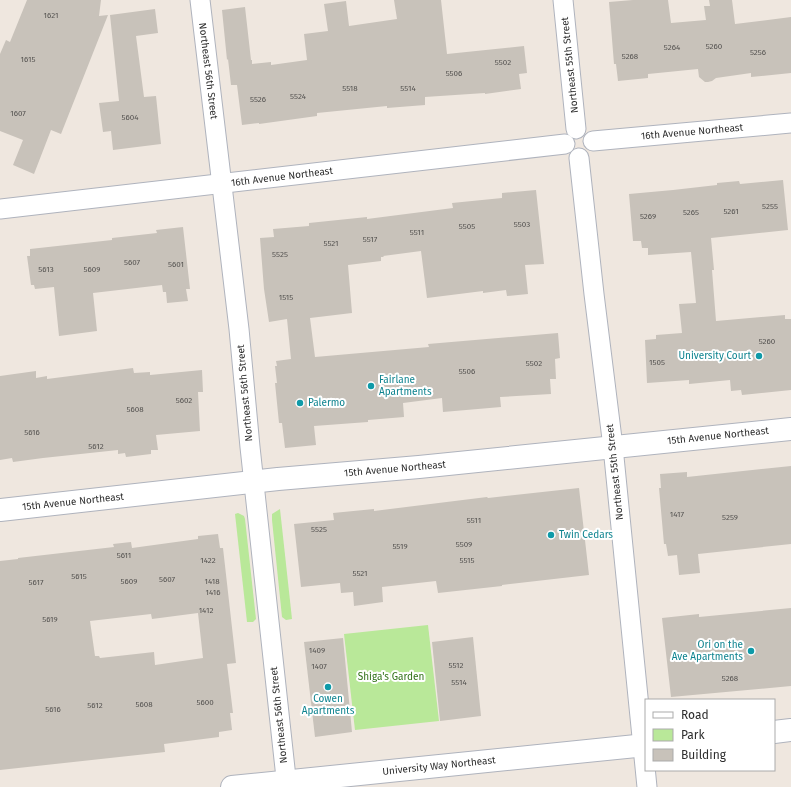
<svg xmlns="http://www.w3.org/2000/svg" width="791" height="787" font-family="'Fira Sans',sans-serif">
<rect width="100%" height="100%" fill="#efe7df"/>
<g fill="#b9e899">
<path d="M280,509L292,619L286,620L282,617L272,520V514Z"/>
<path d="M238,513L244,516L245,519L256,619L253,622H247L235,514Z"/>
<path d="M428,625L439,721L355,730L344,634Z"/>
</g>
<g fill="#c8c2ba" fill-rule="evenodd">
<path d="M27,0H101L99,16L108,15L61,134L51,130L34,174L13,165L23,140L0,131V54L6,40L10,42Z"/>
<path d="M394,0H441L447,54L524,46L527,73L519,74L521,89L485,94V93L425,97V105L387,108V106L317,113V116L259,124V123L242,125L237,85H231L228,59L227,60L222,10L245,7L251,60H252V64L271,62V65L307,60L304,34L328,31L324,4L346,1L349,26L397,19Z"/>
<path d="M633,0H668L671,23L706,20L704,6H710L709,0H732L735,24L791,17V73L751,77V73L716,78L712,81L708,82H705L699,77L698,69L648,74V78L618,81L616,64H614L609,2Z"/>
<path d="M155,9L158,33L136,36L144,97L156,96L161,144L113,150L111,131L103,132L99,103L119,101L110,15Z"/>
<path d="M783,180L788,230L711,238L714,270H712L716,321L785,315V319H791V390L742,395L741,390L731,391L730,380L689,384V380L647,383L645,340L656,339V335L682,333L679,304L696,303L691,252L648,255V248H642L641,241H633L629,194L673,190L717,185V183L739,181L740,184Z"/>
<path d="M536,190L544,264L525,265L528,294L507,296L506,290L483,293V291L427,298L421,251L383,256L384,257H381V261L348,265L352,313L310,318L315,357L429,347L428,344L558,333L560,358L555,359L556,379H550L551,394L500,397L501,407L443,412L442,398L403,403L404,417L368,420V422L314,426L316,445L285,448L282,423H279L275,383H277L275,366H277L276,361L291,359L287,319L269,322L264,289L260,238L274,237L273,229L309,226V223L367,217V219L453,208L452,203L502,198V193Z"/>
<path d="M183,227L190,289H186L188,301L167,303L166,292H163L162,285L93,293L97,331L59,336L54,287L35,289L34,285H31L27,256H30V249L112,240V238L157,233L156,230Z"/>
<path d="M133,368L134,373L150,372V375L202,370L203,392H198L200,431L156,435L158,450H151V454L126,457L125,453L118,454V450L43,458L13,462L12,458L0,460V376L36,371V378L47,376V379Z"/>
<path d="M791,466V544L698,554L700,573L679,575L677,555L668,556L666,544H664L659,488H661L660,474L687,472V477Z"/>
<path d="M579,488L589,575L502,585V586L438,593L436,581L382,587L383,602L354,606L353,592L341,593L340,583L301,587L294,524L334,520L333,513L374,509V511L487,497L488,498Z"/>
<path d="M218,534L220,548H223L236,663L227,664L233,713H230L232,730L219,732V737L164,744L165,752L0,770V561L18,559V558L114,547L113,544L131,542L132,548L198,539V536ZM198,613L203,658L155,665L154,652L100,658L99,656H95L90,621L151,614L152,619Z"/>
<path d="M791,608V686L671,697L662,618L699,614V617Z"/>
<path d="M473,637L481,716L440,721L432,642Z"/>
<path d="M343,638L352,732L315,737L304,642Z"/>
</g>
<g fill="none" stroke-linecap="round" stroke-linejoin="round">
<g stroke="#afb3bd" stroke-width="21">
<g id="street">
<path d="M200,0L239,329L250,447L287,787"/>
<path d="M563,0L576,129"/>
<path d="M593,141L791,123"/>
<path d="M579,158L594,294L613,447L647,787"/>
<path d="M0,209L565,144"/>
</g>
</g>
<g stroke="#afb3bd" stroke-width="24">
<g id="secondary">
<path d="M0,510L278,479L419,467L791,429"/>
<path d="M774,732L791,730"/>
<path d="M232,787L646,745"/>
</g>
</g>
<use href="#street" stroke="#fff" stroke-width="19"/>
<use href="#secondary" stroke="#fff" stroke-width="22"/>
</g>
<g fill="#0f9aa8" stroke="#fff" stroke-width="1.5">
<circle cx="759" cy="356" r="4"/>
<circle cx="371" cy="386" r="4"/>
<circle cx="300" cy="403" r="4"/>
<circle cx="551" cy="535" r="4"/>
<circle cx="751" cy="651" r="4"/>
<circle cx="328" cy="687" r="4"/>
</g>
<g text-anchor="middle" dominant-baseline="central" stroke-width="4" stroke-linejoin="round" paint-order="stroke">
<g font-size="8" fill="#545250">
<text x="51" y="15">1621</text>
<text x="714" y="46">5260</text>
<text x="672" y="47">5264</text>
<text x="758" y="52">5256</text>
<text x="630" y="56">5268</text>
<text x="28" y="59">1615</text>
<text x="503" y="62">5502</text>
<text x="454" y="73">5506</text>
<text x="350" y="88">5518</text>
<text x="408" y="88">5514</text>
<text x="298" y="96">5524</text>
<text x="258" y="99">5526</text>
<text x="18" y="113">1607</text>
<text x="130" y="117">5604</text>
<text x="770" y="206">5255</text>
<text x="731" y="211">5261</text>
<text x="691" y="212">5265</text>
<text x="648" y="216">5269</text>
<text x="522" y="224">5503</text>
<text x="467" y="226">5505</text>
<text x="417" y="232">5511</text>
<text x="370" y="239">5517</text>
<text x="331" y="243">5521</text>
<text x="280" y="254">5525</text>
<text x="132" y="262">5607</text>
<text x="176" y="264">5601</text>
<text x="46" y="269">5613</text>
<text x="92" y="269">5609</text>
<text x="286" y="297">1515</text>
<text x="767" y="341">5260</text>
<text x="657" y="362">1505</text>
<text x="534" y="363">5502</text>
<text x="467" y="371">5506</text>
<text x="184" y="400">5602</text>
<text x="135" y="409">5608</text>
<text x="32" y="432">5616</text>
<text x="96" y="446">5612</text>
<text x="677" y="514">1417</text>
<text x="730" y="517">5259</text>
<text x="474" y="520">5511</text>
<text x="319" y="529">5525</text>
<text x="464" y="544">5509</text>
<text x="400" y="546">5519</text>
<text x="124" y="555">5611</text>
<text x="208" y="560">1422</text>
<text x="467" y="560">5515</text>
<text x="360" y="573">5521</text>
<text x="79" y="576">5615</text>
<text x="167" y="579">5607</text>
<text x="129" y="581">5609</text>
<text x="212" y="581">1418</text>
<text x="36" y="582">5617</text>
<text x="213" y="592">1416</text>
<text x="206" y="610">1412</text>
<text x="50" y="619">5619</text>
<text x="317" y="650">1409</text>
<text x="456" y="665">5512</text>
<text x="319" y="666">1407</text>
<text x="730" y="678">5268</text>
<text x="459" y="682">5514</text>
<text x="205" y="702">5600</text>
<text x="144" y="704">5608</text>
<text x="95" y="705">5612</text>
<text x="53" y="709">5616</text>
</g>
<g font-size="10" fill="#2d2d2d" stroke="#fff">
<text transform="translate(570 65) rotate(-96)">Northeast 55th Street</text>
<text transform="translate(208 71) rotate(83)">Northeast 56th Street</text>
<text transform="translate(692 132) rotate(-5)">16th Avenue Northeast</text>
<text transform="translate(282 177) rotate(-7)">16th Avenue Northeast</text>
<text transform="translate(245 393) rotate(-95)">Northeast 56th Street</text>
<text transform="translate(718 436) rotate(-6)">15th Avenue Northeast</text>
<text transform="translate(395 469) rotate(-5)">15th Avenue Northeast</text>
<text transform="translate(615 472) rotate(-96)">Northeast 55th Street</text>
<text transform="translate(73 502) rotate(-6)">15th Avenue Northeast</text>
<text transform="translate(279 715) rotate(-96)">Northeast 56th Street</text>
<text transform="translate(439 766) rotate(-6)">University Way Northeast</text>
</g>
<g font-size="10" fill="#0d838f" stroke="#fff" text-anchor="start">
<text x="751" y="356" text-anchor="end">University Court</text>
<text x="379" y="380">Fairlane<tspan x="379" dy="12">Apartments</tspan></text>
<text x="308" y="403">Palermo</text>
<text x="559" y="535">Twin Cedars</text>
<text x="743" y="645" text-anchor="end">Ori on the<tspan x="743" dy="12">Ave Apartments</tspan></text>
<text x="328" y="699" text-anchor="middle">Cowen<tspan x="328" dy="12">Apartments</tspan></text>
</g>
<g font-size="10" fill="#2f7017" stroke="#fff">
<text x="391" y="677">Shiga's Garden</text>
</g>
</g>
<rect x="645" y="699" width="130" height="72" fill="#ffffff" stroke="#ababab"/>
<rect x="653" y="712" width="20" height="6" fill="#ffffff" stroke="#ababab"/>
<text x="681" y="719" font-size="12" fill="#2d2d2d">Road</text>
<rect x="653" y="729" width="20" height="12" fill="#b9e899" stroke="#ababab"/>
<text x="681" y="739" font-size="12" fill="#2d2d2d">Park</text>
<rect x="653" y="749" width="20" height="12" fill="#c8c2ba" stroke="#ababab"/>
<text x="681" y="759" font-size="12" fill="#2d2d2d">Building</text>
</svg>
